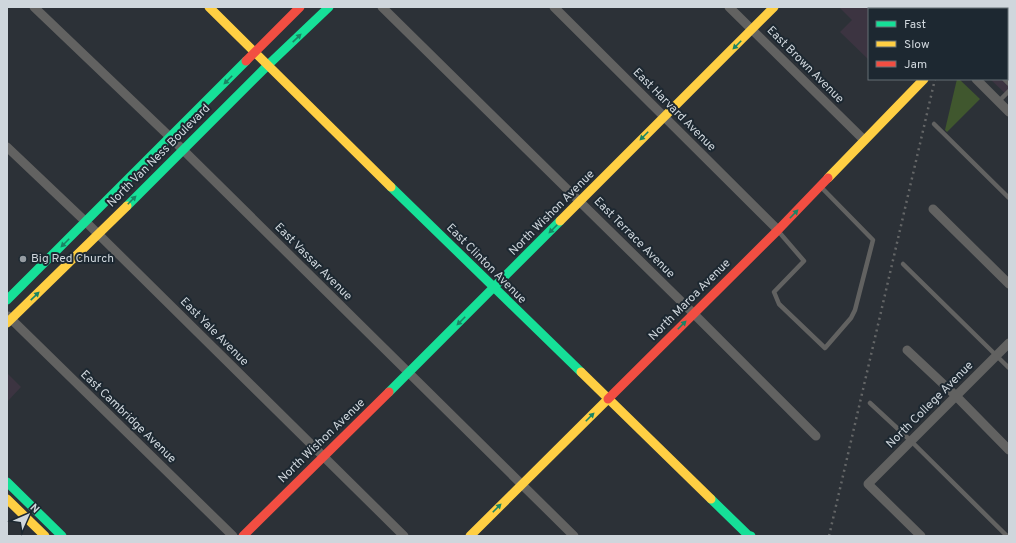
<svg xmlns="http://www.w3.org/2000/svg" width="1016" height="543" font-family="Overpass,sans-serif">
<rect width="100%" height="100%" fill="#2c3137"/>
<g fill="#3c3441">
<path d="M839,7H886L888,9H869V60L840,32L852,20Z"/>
<path d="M1007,26L1009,28V97L990,79H1007Z"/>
<path d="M7,373L21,387L7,402Z"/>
</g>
<path fill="#40572e" d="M957,79H959L980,99L947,132L945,130Z"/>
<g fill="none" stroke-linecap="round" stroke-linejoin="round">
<g stroke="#626261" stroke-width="4.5">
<path d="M1004,79L1009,84"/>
<path d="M998,102L1009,91"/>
<path d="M934,124L1009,198"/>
<path d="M779,232L804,261L774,292L779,304L825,348L851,318L855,310L873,240L821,187"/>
<path d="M903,264L1009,368"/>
<path d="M870,403L911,441L1007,536"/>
</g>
<g stroke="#626261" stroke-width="9">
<path d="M34,7L170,137L574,536"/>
<path d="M382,7L693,313L816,436"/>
<path d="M554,7L778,230"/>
<path d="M729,7L864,140"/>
<path d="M902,7L904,9"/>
<path d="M976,79L1009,112"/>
<path d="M7,147L86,222L404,536"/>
<path d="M933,209L1009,284"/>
<path d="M8,316L233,536"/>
<path d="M907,350L956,396L1009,450"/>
<path d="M921,536L868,484L1009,343"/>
</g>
<g stroke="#16e098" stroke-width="9">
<path d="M391,187L581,372"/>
<path d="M127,206L268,65L329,7"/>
<path d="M7,300L246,61"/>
<path d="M389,392L560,221"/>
<path d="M7,482L62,536"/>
<path d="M711,499L748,535L751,536"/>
</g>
<g stroke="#ffcf43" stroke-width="9">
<path d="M209,7L391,187"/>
<path d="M828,178L924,79"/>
<path d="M560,221L774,7"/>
<path d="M7,323L127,206"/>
<path d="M581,372L711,499"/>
<path d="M7,499L45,536"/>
<path d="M470,536L608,399"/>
</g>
<g stroke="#f24e42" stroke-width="9">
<path d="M993,9L995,7"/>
<path d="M246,61L300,7"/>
<path d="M608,399L778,230L828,178"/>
<path d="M243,536L389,392"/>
</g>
<g stroke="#646667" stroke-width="2.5" stroke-dasharray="2 4" stroke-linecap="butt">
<path d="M951,9L952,7"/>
<path d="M829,536L935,79"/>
</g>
</g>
<defs><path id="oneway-solid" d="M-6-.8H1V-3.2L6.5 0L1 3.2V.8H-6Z"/></defs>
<g fill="#1a8464">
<use href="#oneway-solid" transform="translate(297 38) rotate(-44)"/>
<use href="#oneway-solid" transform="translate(737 45) rotate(135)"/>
<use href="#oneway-solid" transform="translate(228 80) rotate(135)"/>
<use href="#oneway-solid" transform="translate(644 136) rotate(135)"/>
<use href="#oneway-solid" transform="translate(132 200) rotate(-45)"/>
<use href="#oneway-solid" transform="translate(794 214) rotate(-46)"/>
<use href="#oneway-solid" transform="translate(553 229) rotate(135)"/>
<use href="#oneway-solid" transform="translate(65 243) rotate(135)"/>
<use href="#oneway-solid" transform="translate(35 296) rotate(-44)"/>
<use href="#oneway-solid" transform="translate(461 321) rotate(135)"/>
<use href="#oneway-solid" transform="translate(682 325) rotate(-45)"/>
<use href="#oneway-solid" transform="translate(590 417) rotate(-45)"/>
<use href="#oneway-solid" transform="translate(497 508) rotate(-45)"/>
</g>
<circle fill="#969ca2" stroke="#1d2831" stroke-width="1.5" cx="23" cy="259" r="4"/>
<g text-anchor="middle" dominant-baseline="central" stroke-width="4" stroke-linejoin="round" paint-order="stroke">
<g font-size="12" fill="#cfd6dc" stroke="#1d2831">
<text transform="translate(805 65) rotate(45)">East Brown Avenue</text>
<text transform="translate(674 110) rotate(45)">East Harvard Avenue</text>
<text transform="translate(159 156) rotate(-45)">North Van Ness Boulevard</text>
<text transform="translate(552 213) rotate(-45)">North Wishon Avenue</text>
<text transform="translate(634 238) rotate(45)">East Terrace Avenue</text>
<text transform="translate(313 262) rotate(45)">East Vassar Avenue</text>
<text transform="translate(486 264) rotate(45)">East Clinton Avenue</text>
<text transform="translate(690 300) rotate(-45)">North Maroa Avenue</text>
<text transform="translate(214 332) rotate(45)">East Yale Avenue</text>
<text transform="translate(930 405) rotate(-45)">North College Avenue</text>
<text transform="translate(128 417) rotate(44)">East Cambridge Avenue</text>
<text transform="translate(322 441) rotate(-44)">North Wishon Avenue</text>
</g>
<g font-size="12" fill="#cfd6dc" stroke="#1d2831" text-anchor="start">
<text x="31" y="259">Big Red Church</text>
</g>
</g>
<rect width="1016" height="543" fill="none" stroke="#cfd6dc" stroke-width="16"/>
<rect x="868" y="8" width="140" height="72" fill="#1d2831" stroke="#646e75"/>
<rect x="876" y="21" width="20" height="6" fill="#16e098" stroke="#646e75"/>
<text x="904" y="28" font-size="12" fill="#cfd6dc">Fast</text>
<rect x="876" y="41" width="20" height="6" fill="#ffcf43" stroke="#646e75"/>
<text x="904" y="48" font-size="12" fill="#cfd6dc">Slow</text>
<rect x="876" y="61" width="20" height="6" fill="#f24e42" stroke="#646e75"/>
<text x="904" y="68" font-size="12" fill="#cfd6dc">Jam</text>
<g transform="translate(28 515) rotate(45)" stroke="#1d2831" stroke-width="3" paint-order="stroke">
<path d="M0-3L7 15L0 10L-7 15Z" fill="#cfd6dc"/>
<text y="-6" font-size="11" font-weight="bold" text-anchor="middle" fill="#cfd6dc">N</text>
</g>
</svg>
